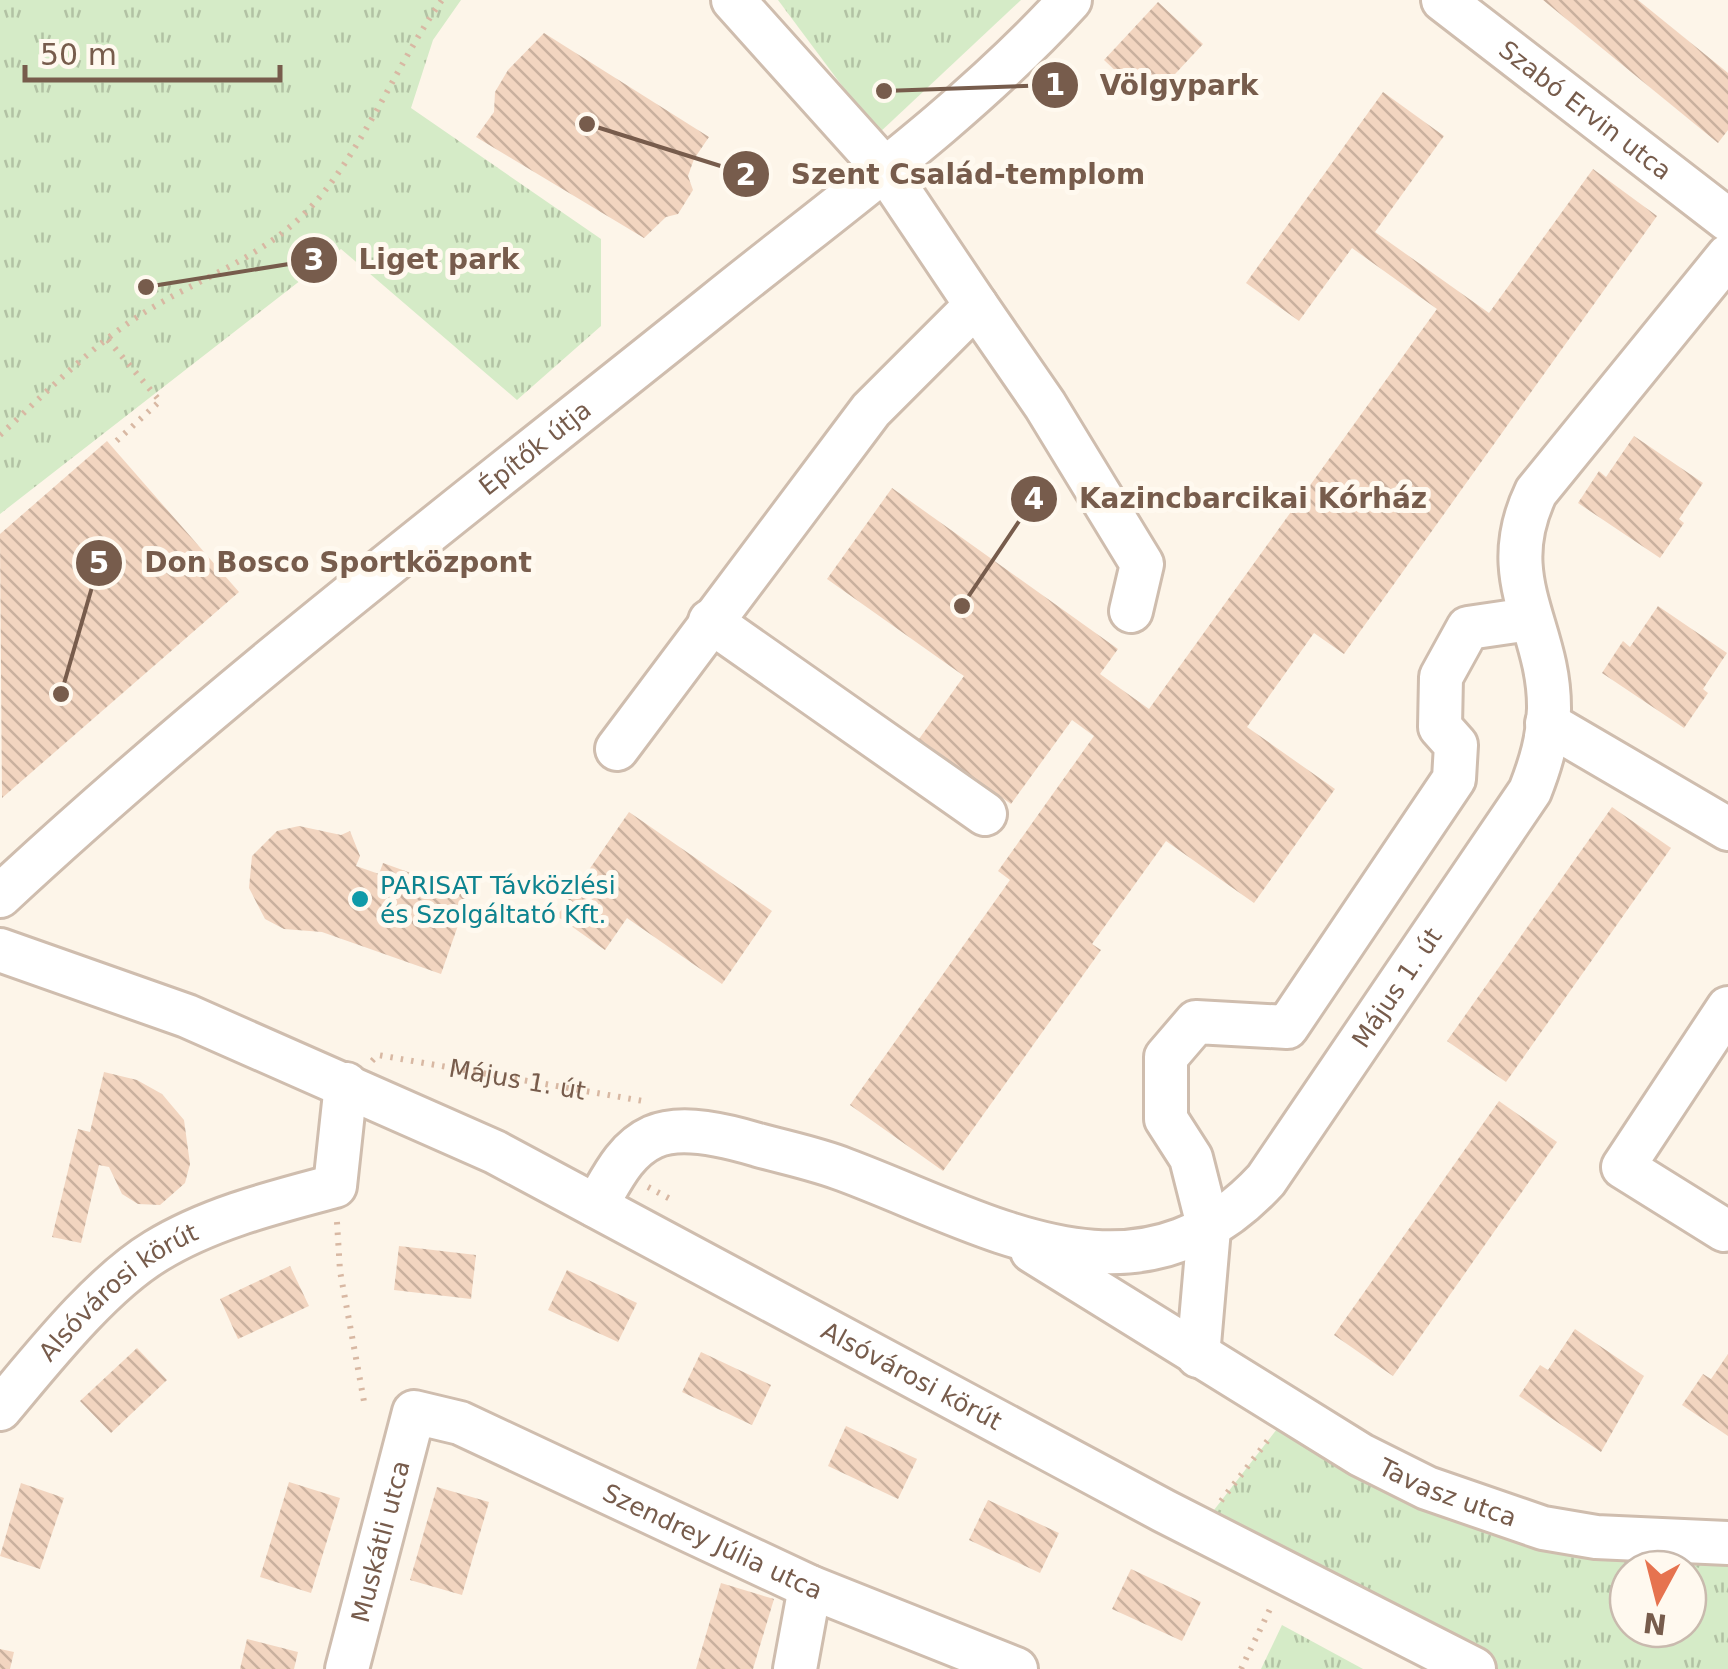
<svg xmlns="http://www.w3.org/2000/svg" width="1728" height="1669" font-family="'DejaVu Sans',sans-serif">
<defs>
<pattern id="park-tufts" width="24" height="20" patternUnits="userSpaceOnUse" patternTransform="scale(2.5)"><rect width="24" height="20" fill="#d5ebc7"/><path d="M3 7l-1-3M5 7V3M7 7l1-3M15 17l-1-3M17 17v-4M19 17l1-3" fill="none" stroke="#b2c2a4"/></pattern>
<pattern id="building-back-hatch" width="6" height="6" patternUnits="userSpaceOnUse" patternTransform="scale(2.5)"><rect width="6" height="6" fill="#f2d5c0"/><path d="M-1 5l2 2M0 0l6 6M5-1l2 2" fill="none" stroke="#c9b09e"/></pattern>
</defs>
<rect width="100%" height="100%" fill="#fdf5e9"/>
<g fill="url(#park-tufts)" fill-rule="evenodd">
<path d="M0,0H461L433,40L411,108L601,239V326L517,400L341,249L0,514Z"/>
<path d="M778,0H1021L878,134Z"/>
<path d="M1291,1411L1427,1488L1728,1543V1669H1474L1200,1528ZM1628,1569H1688V1629H1628Z"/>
<path d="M1282,1625L1363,1669H1261Z"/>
</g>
<g fill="url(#building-back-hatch)">
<path d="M1543,0H1638L1728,73V130L1718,143Z"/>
<path d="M1158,2L1203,44L1149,102L1104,60Z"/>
<path d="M544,33L709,137L694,159L688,176L693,190L678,214L666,217L644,238L476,137L494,112L495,92L508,70Z"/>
<path d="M1383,92L1444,136L1375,232L1489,313L1593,169L1657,216L1344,654L1314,633L1247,727L1335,789L1254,903L1166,841L1092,944L1101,950L943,1171L850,1105L1010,880L998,871L1094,736L1072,720L1011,804L919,739L964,676L827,579L892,488L1118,649L1100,674L1149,709L1437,309L1352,248L1299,321L1246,283Z"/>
<path d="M1634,436L1703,483L1679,519L1684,523L1660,558L1578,503L1599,471L1606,477Z"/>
<path d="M107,441L239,592L2,798L0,534Z"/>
<path d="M1658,606L1727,653L1703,689L1708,693L1684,728L1602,673L1623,641L1630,647Z"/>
<path d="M1612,807L1671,848L1506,1082L1447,1041Z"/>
<path d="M629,812L772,911L722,984L627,918L605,950L557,916Z"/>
<path d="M299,826L341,835L350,831L360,856L356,866L379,874L383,863L469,894L441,974L322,932L284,929L265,919L249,888L252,856L277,831Z"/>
<path d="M104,1072L137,1080L162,1094L184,1120L190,1164L185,1183L160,1205L138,1204L122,1194L109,1167L99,1165L81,1243L52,1237L78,1129L90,1132Z"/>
<path d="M1499,1101L1557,1142L1393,1376L1334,1335Z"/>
<path d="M399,1246L476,1255L471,1299L394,1290Z"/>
<path d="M290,1266L309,1306L238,1339L220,1299Z"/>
<path d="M567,1270L637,1303L618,1342L548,1310Z"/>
<path d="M1575,1329L1644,1376L1601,1452L1519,1396L1540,1365L1548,1370Z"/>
<path d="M137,1348L167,1380L111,1433L80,1401Z"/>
<path d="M701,1352L771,1385L752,1425L682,1392Z"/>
<path d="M1728,1354V1436L1682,1405L1703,1374L1711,1379Z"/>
<path d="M846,1426L917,1459L898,1499L828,1466Z"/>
<path d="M289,1482L340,1498L311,1593L260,1577Z"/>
<path d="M21,1483L64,1498L40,1569L0,1556Z"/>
<path d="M437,1487L489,1502L462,1595L410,1580Z"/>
<path d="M988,1500L1059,1533L1040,1573L969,1540Z"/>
<path d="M1131,1569L1201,1602L1182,1641L1112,1609Z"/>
<path d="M721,1583L774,1599L753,1669H696Z"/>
<path d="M247,1639L298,1652L294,1669H240Z"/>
<path d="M0,1649L14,1652L10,1669H0Z"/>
</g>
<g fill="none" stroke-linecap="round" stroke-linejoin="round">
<g stroke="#cfbdae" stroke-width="48">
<g id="minor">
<path id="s2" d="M1443,0L1728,220"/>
<path d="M976,305L1045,405L1142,564L1131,611"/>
<path d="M710,621L985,814"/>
<path d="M1547,723L1728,829"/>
<path d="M617,749L871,410L976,305L884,168L733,0"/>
<path id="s3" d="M0,896C227,685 474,498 715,304C835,207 965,115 1070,0"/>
<path id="s4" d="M0,950L187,1016L495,1152L1164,1511L1474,1669"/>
<path id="s5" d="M596,1206C611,1181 624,1150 653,1137C682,1124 728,1136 758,1145C787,1153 817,1159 845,1170C987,1223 1137,1320 1266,1180L1530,791C1541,763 1548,739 1549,709C1550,626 1494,580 1536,492L1728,256"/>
<path d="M1724,1230L1623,1167L1728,1008"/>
<path id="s6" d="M1032,1251L1361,1455L1427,1488L1543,1528L1596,1537L1728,1543"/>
<path d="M1198,1356L1209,1229L1191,1158L1166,1119V1057L1196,1022L1287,1027L1454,779L1456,745L1440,727L1441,677L1468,628L1530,619"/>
<path id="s7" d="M0,1409C42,1359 100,1285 156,1251C210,1218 275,1202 335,1186L346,1084"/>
<path id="s8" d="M347,1669L414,1412L460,1423L810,1587L1016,1669"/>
<path d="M795,1669L810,1587"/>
</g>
</g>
<g stroke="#d8b8a3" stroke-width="6" stroke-dasharray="2.5 8" stroke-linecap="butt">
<path d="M108,340L160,401L111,446"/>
<path d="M0,435C46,393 92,345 145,312C200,278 261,258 306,212C360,158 396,64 442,0"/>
<path id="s1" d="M372,1061L378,1055L643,1101"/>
<path d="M648,1187L672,1200"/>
<path d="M337,1222L340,1271L365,1407"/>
<path d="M1221,1501L1268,1440"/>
<path d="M1241,1669L1271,1607"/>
</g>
<use href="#minor" stroke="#fff" stroke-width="42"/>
</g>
<circle fill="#0f9aa8" stroke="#fff9ef" stroke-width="4" cx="360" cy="899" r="10"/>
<g text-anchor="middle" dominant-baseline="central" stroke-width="10" stroke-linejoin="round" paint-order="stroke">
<g font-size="25" fill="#775c4c" stroke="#fff9ef">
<text stroke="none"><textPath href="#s2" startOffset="180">Szabó Ervin utca</textPath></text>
<text stroke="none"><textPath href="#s3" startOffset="698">Építők útja</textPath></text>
<text stroke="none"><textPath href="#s5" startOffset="978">Május 1. út</textPath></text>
<text stroke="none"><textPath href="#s1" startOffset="150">Május 1. út</textPath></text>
<text stroke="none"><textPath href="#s7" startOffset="168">Alsóvárosi körút</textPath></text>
<text stroke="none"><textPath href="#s4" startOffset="1008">Alsóvárosi körút</textPath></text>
<text stroke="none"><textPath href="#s6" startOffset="482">Tavasz utca</textPath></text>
<text stroke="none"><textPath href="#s8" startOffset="132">Muskátli utca</textPath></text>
<text stroke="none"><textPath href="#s8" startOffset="592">Szendrey Júlia utca</textPath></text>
</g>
<g font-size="25" fill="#0d838f" stroke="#fff9ef" text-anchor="start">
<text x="380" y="885">PARISAT Távközlési<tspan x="380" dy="29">és Szolgáltató Kft.</tspan></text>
</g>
</g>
<path fill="none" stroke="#775c4c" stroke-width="4" d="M884 91L1055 85M587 124L746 174M146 287L314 260M962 606L1034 499M61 694L99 563"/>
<g fill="#775c4c" stroke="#fff9ef" stroke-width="4">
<circle cx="884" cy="91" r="10"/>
<circle cx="587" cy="124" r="10"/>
<circle cx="146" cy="287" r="10"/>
<circle cx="962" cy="606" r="10"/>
<circle cx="61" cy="694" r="10"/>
<circle cx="1055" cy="85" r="25"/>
<circle cx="746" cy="174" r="25"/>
<circle cx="314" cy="260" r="25"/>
<circle cx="1034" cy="499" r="25"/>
<circle cx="99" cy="563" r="25"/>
</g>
<g font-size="30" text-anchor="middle" font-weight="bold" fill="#fff">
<text x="1055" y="95">1</text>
<text x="746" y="185">2</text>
<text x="314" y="270">3</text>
<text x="1034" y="509">4</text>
<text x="99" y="573">5</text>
</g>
<g font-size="28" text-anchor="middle" font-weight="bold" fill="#775c4c" stroke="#fff9ef" stroke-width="10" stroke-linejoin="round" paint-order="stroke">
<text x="1179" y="95">Völgypark</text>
<text x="968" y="184">Szent Család-templom</text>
<text x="439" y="269">Liget park</text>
<text x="1253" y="508">Kazincbarcikai Kórház</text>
<text x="338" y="572">Don Bosco Sportközpont</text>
</g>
<g transform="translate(1658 1599) rotate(187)"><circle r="48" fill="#fff9ef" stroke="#c9baae" stroke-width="2.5"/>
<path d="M0-8L18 38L0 25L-18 38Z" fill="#e6734f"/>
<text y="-15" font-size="28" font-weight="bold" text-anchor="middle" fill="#775c4c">N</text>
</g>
<path d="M25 65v15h255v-15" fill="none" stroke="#775c4c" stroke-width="5"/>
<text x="40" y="65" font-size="30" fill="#775c4c" stroke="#fff9ef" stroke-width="8" paint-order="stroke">50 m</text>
</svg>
